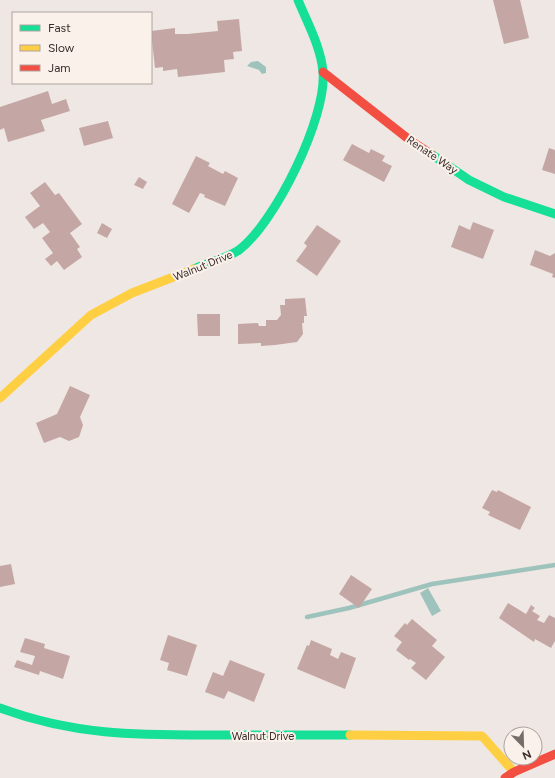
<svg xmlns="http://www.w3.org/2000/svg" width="555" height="778" font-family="Figtree,sans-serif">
<rect width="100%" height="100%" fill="#efe7e3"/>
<g fill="#9ec3bc">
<path d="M258,61L266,67V73L262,74L259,70L247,66L251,62Z"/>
<path d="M428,588L441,611L432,616L420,593Z"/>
</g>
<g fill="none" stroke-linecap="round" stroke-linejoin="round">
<path stroke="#9ec3bc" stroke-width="4.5" d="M307,617L349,608L432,584L555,565"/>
</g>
<g fill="#c4a7a4">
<path d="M493,0H520L529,38L504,44Z"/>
<path d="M239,19L242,51L233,52L234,59L224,60L225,72L178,77L177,69L163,71V67L155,68L151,31L175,28V34H187L218,31L217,21Z"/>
<path d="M48,91L52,104L66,99L70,111L41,120L45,131L8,142L4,128L0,130V107Z"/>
<path d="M108,121L113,138L84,146L79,128Z"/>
<path d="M352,144L369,153L371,149L385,156L382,161L392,166L384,182L343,160Z"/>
<path d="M549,148L555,150V174L542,170Z"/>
<path d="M196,156L210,163L208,166L223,174L225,171L238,178L225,206L204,197L205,195L200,193L189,213L172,204Z"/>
<path d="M139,177L147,182L143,189L134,185Z"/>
<path d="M45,182L55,195L59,193L82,224L70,233L80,247L77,249L82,257L64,270L57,261L51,266L45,259L53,253L42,238L50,232L43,223L34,229L25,217L40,206L30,193Z"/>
<path d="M473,222L494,230L483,259L451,247L459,225L470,230Z"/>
<path d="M102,223L112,229L107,238L97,233Z"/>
<path d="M317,225L341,241L317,276L296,261L307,246L304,243Z"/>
<path d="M535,250L550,256L555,253V278L552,277L553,274L530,265Z"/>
<path d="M305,298L307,316H304V323H302L303,334L297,342L275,345L261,346V343L238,344V324L258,323L259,326H266V320H277L281,315L280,305H285V299Z"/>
<path d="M197,314H220V336H198Z"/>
<path d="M70,386L90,395L80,417L83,425L79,437L69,441L60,437L44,443L36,423L57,414Z"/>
<path d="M492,490L497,492L498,490L531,507L520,530L488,515L490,512L482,508Z"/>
<path d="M11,564L15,584L0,587V566Z"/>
<path d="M351,575L372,589L359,608L339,594Z"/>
<path d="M508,603L526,614L531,605L535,608L532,611L540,616L537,620L544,623L549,615L555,618V641L551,648L535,639L534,642L499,618Z"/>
<path d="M412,619L437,640L432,646L445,657L426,680L411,668L416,663L410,659L409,660L396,650L402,642L394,636L405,623L407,625Z"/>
<path d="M168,635L197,645L187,676L167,670L169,663L160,660Z"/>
<path d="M25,638L45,644L44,648L70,656L63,679L40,671L39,675L14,667L17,660L32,665L35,656L20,652Z"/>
<path d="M311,640L332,649L330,655L338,659L341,652L356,658L345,689L297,669L307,645L309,646Z"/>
<path d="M230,660L265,674L254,702L228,691L224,699L205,692L213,672L223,676Z"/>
</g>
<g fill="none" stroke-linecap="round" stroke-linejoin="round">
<g stroke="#16e098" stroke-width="9">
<path d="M431,154L469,180L504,197L555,214"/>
<path d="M194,269C207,263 228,258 239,250C275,223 327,117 323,72C321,47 307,22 298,0"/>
<path d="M0,708C78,737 144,735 225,735C267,735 308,735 350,735"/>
</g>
<g stroke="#ffcf43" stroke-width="9">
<path d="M0,398L91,315L132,293L194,269"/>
<path d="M350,735L482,736L514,772"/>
</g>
<g stroke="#f24e42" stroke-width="9">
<path d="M323,72L411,141L431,154"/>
<path d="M505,778L514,772L555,754"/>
</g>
</g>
<g text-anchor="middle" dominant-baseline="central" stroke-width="4" stroke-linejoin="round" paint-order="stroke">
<g font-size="11" fill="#3a2c29" stroke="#fbf1eb">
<text transform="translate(432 155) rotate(34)">Renate Way</text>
<text transform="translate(203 266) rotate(-22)">Walnut Drive</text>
<text x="263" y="736">Walnut Drive</text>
</g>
</g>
<rect x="12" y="12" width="140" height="72" fill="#fbf1eb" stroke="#aea29d"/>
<rect x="20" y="25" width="20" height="6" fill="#16e098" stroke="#aea29d"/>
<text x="48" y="32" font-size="12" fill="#3a2c29">Fast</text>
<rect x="20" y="45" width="20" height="6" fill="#ffcf43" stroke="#aea29d"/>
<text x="48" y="52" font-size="12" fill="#3a2c29">Slow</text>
<rect x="20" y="65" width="20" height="6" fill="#f24e42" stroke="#aea29d"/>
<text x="48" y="72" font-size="12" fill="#3a2c29">Jam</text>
<g transform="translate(523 746) rotate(157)"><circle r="19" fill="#fbf1eb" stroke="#aea29d"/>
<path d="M0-3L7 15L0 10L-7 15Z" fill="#796d6a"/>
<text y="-6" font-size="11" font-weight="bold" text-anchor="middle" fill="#3a2c29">N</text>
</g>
</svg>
